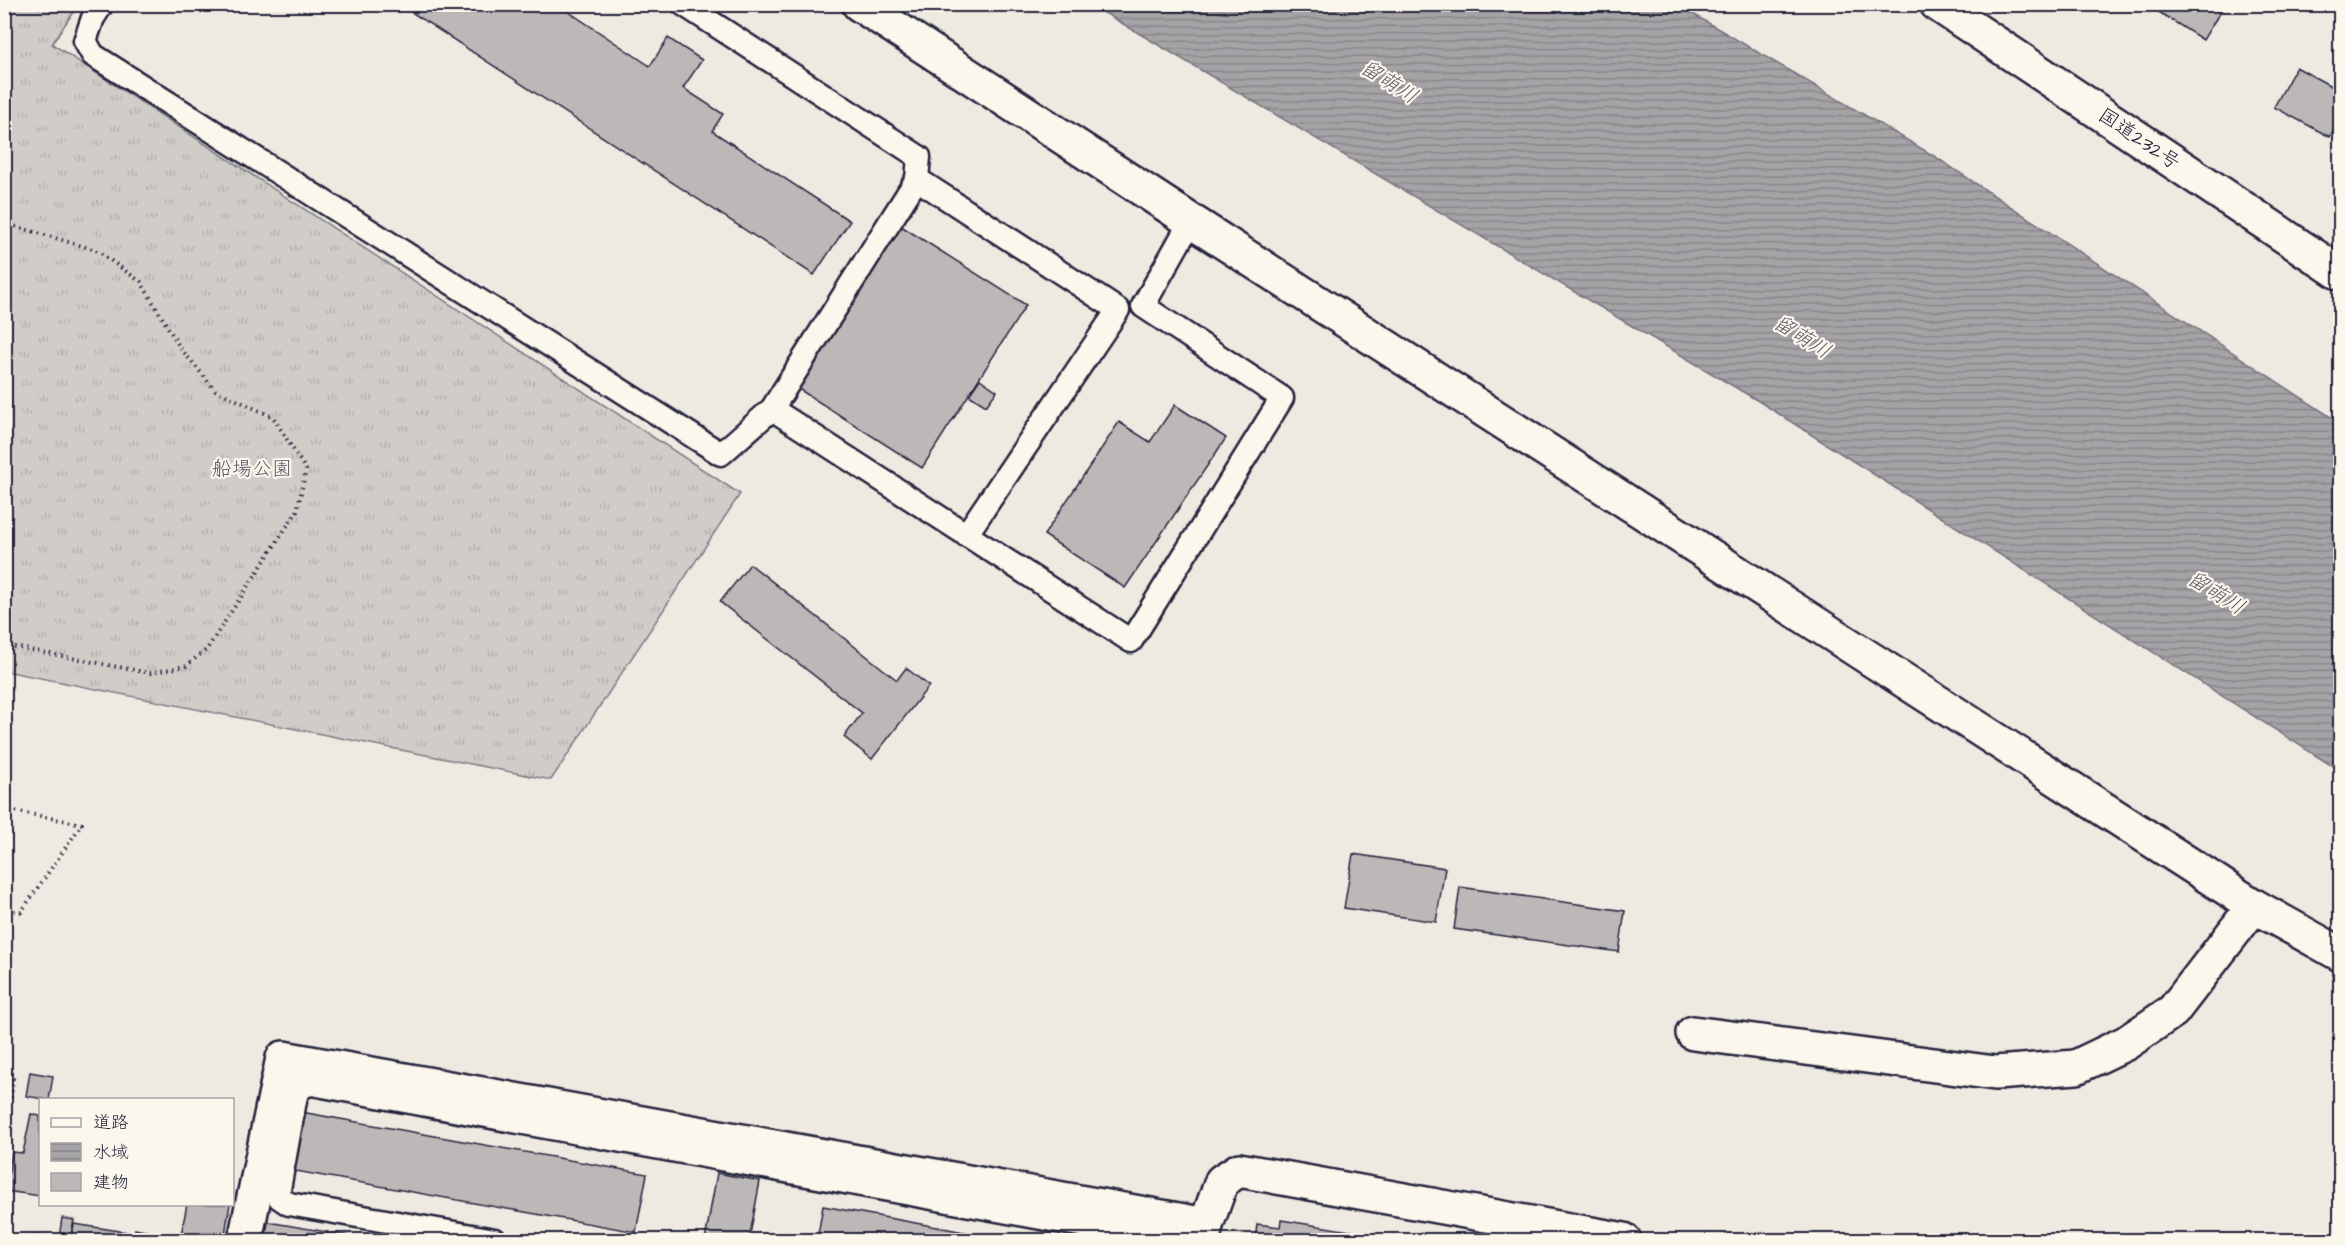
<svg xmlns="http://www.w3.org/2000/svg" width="2345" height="1245" font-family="'Architects Daughter','Klee One',sans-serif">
<defs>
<pattern id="grass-tufts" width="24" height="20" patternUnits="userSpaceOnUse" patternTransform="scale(1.5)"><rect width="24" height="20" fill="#d0cdc9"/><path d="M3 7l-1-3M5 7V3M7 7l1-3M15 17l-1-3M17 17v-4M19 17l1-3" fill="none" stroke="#b2b0ae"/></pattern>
<pattern id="water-rules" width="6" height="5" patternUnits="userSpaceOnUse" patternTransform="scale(1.5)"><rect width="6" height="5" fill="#a6a3a7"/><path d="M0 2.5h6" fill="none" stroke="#878489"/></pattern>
</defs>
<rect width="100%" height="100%" fill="#eeeae2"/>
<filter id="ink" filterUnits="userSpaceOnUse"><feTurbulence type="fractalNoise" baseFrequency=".0167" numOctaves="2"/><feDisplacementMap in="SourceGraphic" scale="12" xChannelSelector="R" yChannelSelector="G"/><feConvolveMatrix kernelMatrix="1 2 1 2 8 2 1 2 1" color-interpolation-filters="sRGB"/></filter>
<g filter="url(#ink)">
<path fill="url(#grass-tufts)" stroke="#797882" stroke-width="1.5" d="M4,5H78L52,44L740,494L551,780L5,671Z"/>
<path fill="url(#water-rules)" stroke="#716f7c" stroke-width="1.5" d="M1091,5H1678L1934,156L2340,423V771L1760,402Z"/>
<g fill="#bcb8b8" stroke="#22223b" stroke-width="1.5">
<path d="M399,4H557L650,66L668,38L702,60L683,88L723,114L712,131L850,221L814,275Z"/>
<path d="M2146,4H2225L2203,40Z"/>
<path d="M2296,67L2340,91V116L2330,137L2274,107Z"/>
<path d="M901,226L1026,305L922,468L797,388Z"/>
<path d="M980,379L997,391L986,406L969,395Z"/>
<path d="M1175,405L1226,438L1125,588L1044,535L1119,422L1150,442Z"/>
<path d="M750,564L897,680L906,668L929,686L872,759L844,737L862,713L720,602Z"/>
<path d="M1353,854L1445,868L1436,922L1344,908Z"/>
<path d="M1460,887L1625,911L1619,952L1454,929Z"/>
<path d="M30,1072L53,1076L49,1100L26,1096Z"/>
<path d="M301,1112L647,1174L636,1232L290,1170Z"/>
<path d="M31,1114L40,1116V1196L6,1191L12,1152L23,1153Z"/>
<path d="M717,1173L760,1181L749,1240H705Z"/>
<path d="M187,1204H230L224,1240H180Z"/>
<path d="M823,1206L1008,1240H817Z"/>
<path d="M62,1218L74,1220L70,1240H32V1234L59,1238Z"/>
<path d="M1281,1220L1363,1233L1361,1240H1255L1257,1224L1280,1227Z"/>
<path d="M268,1222L328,1232L327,1240H265Z"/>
<path d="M74,1224L126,1232L125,1240H71Z"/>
<path d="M135,1229L155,1233L154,1240H133Z"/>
<path d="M332,1233L373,1240H330Z"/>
</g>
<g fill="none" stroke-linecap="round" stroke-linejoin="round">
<g stroke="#22223b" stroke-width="27">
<g id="service">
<path d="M102,4L93,18L85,41L93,55L721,454L772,409L917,179L919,157L683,4"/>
<path d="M917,179L1118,310L966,535"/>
<path d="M772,409L1131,641L1282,398L1143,306L1191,221"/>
<path d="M495,1240L289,1204L280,1198L279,1189L296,1095L303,1086L312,1084L1161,1240"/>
</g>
</g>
<g stroke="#22223b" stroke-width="38">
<g id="minor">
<path d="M1693,1033L1995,1073L2076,1067L2126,1043L2173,1011L2254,906"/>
<path d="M245,1240L283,1058L1206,1225"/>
<path d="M1203,1240L1206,1225L1222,1181L1239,1170L1624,1240"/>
</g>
</g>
<g stroke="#22223b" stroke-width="38">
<path id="tertiary" d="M859,4L1191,221L2254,906L2340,954"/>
</g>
<g stroke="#22223b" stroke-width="38">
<path id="trunk" d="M1937,4L2340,273"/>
</g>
<g stroke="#22223b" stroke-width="4" stroke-dasharray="1.5 4.5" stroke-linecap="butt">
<path d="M4,223L96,250L141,282L179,346L215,390L273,417L306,470L297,511L207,649L186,666L150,673L4,645"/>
<path d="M4,809L82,824L21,912L4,910"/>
<path d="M4,1070L13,1079L4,1152"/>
</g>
<use href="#service" stroke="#fbf7ec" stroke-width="22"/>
<use href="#minor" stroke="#fbf7ec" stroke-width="33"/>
<use href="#tertiary" stroke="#fbf7ec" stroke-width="33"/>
<use href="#trunk" stroke="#fbf7ec" stroke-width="33"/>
</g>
</g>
<g text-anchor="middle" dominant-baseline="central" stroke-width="4.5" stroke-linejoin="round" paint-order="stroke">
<g font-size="20" fill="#22223b" stroke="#fbf7ec">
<text transform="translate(2139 139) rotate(34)">国道232号</text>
</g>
<g font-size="20" fill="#565566" stroke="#fbf7ec">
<text x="252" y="469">船場公園</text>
</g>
<g font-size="21" font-style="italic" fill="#575666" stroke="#fbf7ec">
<text transform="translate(1389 82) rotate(32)">留萌川</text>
<text transform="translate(1802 337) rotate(32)">留萌川</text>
<text transform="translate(2216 593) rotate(32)">留萌川</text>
</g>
</g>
<rect width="2345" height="1245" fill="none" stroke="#fbf7ec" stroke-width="24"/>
<rect x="12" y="12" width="2321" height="1221" fill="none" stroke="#22223b" stroke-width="2" filter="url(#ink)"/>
<rect x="39" y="1098" width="195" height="108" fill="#fbf7ec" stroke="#a4a2a5" stroke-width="1.5"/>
<rect x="51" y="1118" width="30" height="9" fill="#fbf7ec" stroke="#a4a2a5" stroke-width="1.5"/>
<text x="93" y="1128" font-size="18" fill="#22223b">道路</text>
<rect x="51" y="1143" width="30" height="18" fill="url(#water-rules)" stroke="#a4a2a5" stroke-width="1.5"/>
<text x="93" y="1158" font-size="18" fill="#22223b">水域</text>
<rect x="51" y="1173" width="30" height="18" fill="#bcb8b8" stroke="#a4a2a5" stroke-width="1.5"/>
<text x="93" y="1188" font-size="18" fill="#22223b">建物</text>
</svg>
